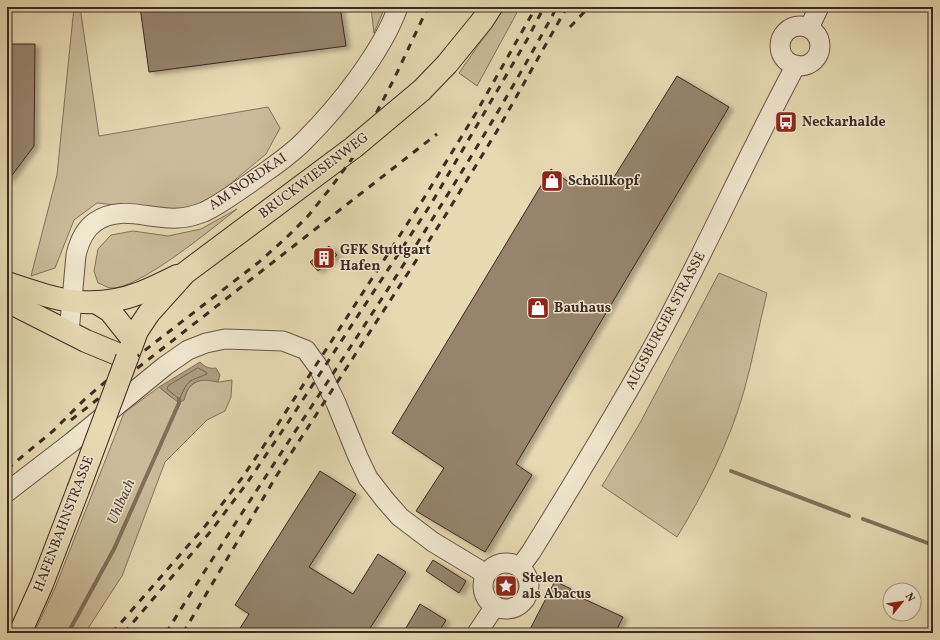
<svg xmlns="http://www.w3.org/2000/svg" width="940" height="640" font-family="Vollkorn,serif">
<defs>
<filter id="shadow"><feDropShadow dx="4.5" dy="2.5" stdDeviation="2" flood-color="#0004"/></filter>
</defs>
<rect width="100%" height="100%" fill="#e6dab3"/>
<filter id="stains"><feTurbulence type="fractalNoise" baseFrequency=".005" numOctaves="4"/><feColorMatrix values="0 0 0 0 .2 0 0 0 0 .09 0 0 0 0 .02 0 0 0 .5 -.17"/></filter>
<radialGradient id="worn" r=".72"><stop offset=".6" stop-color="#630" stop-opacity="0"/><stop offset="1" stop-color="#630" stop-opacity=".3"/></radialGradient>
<g fill="#cabc9a" stroke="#84725d">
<path d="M74,7H80L99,136L268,107L280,128L266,154L217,195L181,212L97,203L74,220L55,268L31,276L57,175Z"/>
<path d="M371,7H385L374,33Z"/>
<path d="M505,7H520L477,86L459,73Z"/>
<path d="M237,209C214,227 137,291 110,288C106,287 102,284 98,283L94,271L98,249L111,235L133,231L168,236L201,229Z"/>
<path d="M719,273L767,293C759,325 753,359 744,391C729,443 705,491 677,537L602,486L640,423Z"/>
<path d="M205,379L219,382L232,380L231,397L225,411L207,420L165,462L122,576L85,633H34L55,588L124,413L159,387L171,397L184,400C188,386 191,383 205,379Z"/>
<circle cx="507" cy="587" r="12"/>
</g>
<path fill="#ad9e81" stroke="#816f5a" d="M200,362C205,367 209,369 216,368L220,375L218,382C199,378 189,380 184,400L179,403L159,387Z"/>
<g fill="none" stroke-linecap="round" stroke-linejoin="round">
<path stroke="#766450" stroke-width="1" d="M198,368L206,372L207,374C188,382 189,378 180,398H178L167,389L168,386Z"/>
<g stroke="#816f5a" stroke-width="4">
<path d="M731,471L849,516"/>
<path d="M863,519L933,545"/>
<path d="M68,633L114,549L179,403V399"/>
</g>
</g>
<g fill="#96856c" stroke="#3f2920" filter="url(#shadow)">
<path d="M140,7H340L346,46L149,72Z"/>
<path d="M7,44H35L34,146L7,182Z"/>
<path d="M677,76L729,107L516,464L532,475L485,552L416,511L444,468L392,433L551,169L571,184L611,182Z"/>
<path d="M329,246L337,255L318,271L310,262Z"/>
<path d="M320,471L356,494L309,567L353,594L378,554L406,572L367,633H237L249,614L235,605Z"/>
<path d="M433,560L466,581L459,593L426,571Z"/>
<path d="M555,581L571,589L569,592L623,617L615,633H528Z"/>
<path d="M420,604L446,620L438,633H403Z"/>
</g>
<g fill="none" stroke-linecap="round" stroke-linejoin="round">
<g stroke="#695545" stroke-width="21">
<g id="minor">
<circle cx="800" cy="46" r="20"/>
<path d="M809,28L819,7"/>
<path d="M69,333L76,255C79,242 84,230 95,222C120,204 150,220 178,218C186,218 196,215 204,212C221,204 235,193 250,183C269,169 289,157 305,140C339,106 382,52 398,7"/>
<path d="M7,492L72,442L165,366L188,350L206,343L225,339L283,341L306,350L319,368L336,403L358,457L368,478L385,500L400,517L433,542L486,574"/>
<circle cx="506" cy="586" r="23"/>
<path d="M520,567L531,552C575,481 619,409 659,336C707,247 748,154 796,65"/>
<path d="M477,633L495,606"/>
</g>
</g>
<g stroke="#3f2920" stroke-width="24">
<g id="major">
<path d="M447,64L482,21L491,7"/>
<path d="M7,283C55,299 90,312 140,293C153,288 165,282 177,276"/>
<path d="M7,301L86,341L127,358L137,331L149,313L185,273L354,147"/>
<path d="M97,303L110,311L133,340"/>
<path d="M20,633L42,584L78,490"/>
</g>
</g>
<use href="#minor" stroke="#efe7ce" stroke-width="19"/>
<use href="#major" stroke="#e6dab3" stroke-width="22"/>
<g stroke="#3f2920" stroke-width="3" stroke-dasharray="7 7" stroke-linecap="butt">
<path d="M570,27L589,7"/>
<path d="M71,420L437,134"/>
<path d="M7,469L53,431L85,399L122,368L259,262L286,238L308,216L332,186L354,156L394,79L428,7"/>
<path d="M112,633L206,525L242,478L267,441L424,198L476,113L536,7"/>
<path d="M124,633L211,531L247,483L289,421L431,204L528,38L544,7"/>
<path d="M166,633C295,424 440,224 557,7"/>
<path d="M183,633L277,475L445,216L497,131L567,7"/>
</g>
<g stroke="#3f2920" stroke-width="24" stroke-linecap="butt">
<g id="major-bridge">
<path d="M354,147L422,90L447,64"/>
<path d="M78,490L127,358"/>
</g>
</g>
<use href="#major-bridge" stroke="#e6dab3" stroke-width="22"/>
</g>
<defs>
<g id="bus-square" transform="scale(1.15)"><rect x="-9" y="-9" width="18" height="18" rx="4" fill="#8f2418" stroke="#efe7ce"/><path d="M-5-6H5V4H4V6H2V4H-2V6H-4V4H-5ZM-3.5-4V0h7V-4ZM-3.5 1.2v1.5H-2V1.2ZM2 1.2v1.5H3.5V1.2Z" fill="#fff"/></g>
<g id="shop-square" transform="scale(1.15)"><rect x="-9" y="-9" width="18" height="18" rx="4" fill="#8f2418" stroke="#efe7ce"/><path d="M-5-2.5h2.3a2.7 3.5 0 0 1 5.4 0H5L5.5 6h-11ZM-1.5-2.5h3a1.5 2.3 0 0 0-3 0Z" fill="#fff"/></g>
<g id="building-square" transform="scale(1.15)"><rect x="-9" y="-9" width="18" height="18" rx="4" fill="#8f2418" stroke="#efe7ce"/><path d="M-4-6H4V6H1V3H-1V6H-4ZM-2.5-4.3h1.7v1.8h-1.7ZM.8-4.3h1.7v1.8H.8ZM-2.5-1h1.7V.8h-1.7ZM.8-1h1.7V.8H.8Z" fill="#fff"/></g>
<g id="sight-square" transform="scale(1.15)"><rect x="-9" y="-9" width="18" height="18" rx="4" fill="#8f2418" stroke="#efe7ce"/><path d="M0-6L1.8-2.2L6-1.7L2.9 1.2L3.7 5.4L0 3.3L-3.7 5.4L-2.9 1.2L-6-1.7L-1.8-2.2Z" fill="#fff"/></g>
</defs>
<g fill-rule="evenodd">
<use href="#bus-square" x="786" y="122"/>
<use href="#shop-square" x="552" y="181"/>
<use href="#building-square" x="324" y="258"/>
<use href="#shop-square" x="538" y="308"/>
<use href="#sight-square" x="506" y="586"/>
</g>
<g text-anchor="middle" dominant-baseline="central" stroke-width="3" stroke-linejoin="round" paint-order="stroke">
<g font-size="14" font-weight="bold" fill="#3f2920" stroke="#efe7ce" text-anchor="start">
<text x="802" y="122">Neckarhalde</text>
<text x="568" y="181">Schöllkopf</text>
<text x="340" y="250">GFK Stuttgart<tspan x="340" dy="16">Hafen</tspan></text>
<text x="554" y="308">Bauhaus</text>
<text x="522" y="578">Stelen<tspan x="522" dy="16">als Abacus</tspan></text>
</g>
<g font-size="14" fill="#3f2920" stroke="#efe7ce">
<text transform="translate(314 176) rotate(-37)">BRUCKWIESENWEG</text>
<text transform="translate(248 182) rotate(-34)">AM NORDKAI</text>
<text transform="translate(666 321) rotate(-62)">AUGSBURGER STRASSE</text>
<text transform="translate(64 524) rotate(-69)">HAFENBAHNSTRASSE</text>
</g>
<g font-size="15" font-style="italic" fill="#604c3d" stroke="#efe7ce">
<text transform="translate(122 502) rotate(-66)">Uhlbach</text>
</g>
</g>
<rect width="940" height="640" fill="none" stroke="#e6dab3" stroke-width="24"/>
<rect x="8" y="8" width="924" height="624" fill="none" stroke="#3f2920" stroke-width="2"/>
<rect x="12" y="12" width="916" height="616" fill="none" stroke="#3f2920"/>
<g transform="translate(902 602) rotate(60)"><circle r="19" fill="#efe7ce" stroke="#a99b88"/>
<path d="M0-3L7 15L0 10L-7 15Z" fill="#8f2418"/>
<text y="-6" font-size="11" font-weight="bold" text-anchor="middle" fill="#3f2920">N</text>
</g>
<rect width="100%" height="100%" filter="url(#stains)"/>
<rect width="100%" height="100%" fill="url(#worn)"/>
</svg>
